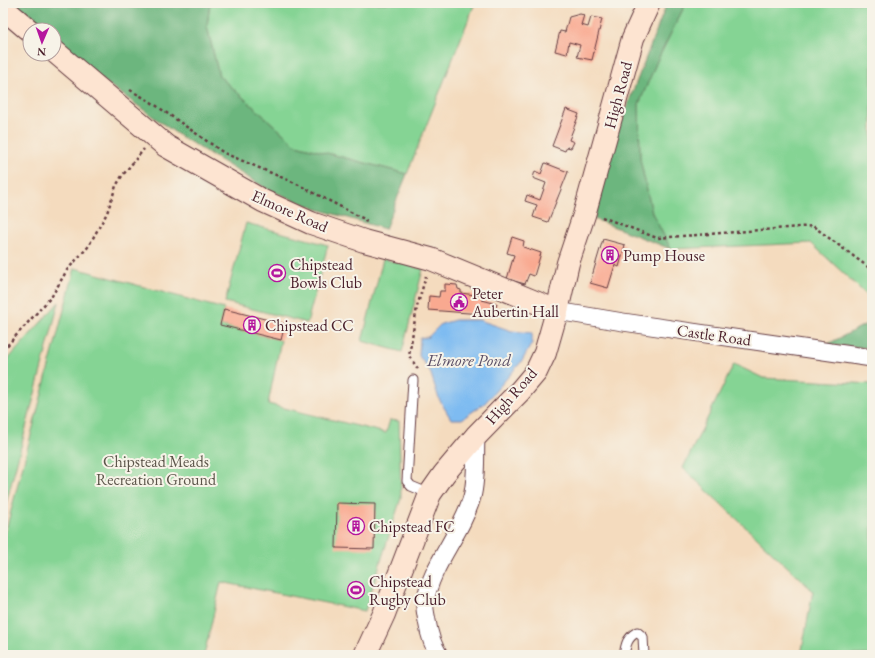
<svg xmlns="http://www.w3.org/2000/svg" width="875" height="658" font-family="'EB Garamond',serif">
<rect width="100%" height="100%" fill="#f7f3e8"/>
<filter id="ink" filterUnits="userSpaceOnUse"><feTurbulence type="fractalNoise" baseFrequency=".025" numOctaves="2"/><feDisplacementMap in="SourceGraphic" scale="8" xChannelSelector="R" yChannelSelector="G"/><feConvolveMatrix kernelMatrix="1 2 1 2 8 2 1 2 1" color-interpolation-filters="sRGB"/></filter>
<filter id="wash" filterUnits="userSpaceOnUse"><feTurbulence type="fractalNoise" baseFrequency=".012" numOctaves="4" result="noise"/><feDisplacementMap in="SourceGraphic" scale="16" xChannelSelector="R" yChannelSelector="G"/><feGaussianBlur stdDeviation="0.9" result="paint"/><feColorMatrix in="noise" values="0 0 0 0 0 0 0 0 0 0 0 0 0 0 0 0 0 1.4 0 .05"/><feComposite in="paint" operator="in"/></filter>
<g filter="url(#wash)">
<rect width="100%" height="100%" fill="#f4dbbe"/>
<g fill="#85d494" stroke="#687a60">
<path d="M210,3H475L407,174L296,145L219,76L207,26Z"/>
<path d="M686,3H872V300L811,243L671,249L652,213L640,159L639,104L657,61Z"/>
<path d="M246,223L328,245L307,323L225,302Z"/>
<path d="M383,259L423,269L402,352L362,341Z"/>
<path d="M75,268L224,309L220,325L281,340L268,404L386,433L390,420L399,421L401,498L365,611L221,582L204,655H3V541Z"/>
<path d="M59,302L3,515V365Z"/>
<path d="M734,364L763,378L872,384V655H801L813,591L683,468Z"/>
</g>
<g fill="#6cb67e" stroke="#5b6a54">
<path d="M8,3H210L207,26L219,76L296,145L407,174L385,229L317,209L267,189L177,134L61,50L54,44V30H38Z"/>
<path d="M667,3H686L657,61L639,104L640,159L652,213L671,249L594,219L617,132Z"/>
<path d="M872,321V348L826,345Z"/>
</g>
<path fill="#7ebbf1" stroke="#646d8e" d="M455,320H479L512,331L532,333V343L522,361L485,403L462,419H451L439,399L430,371L419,356L420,338L428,337L441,324Z"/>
<g id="blocks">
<g fill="#f9a990">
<path d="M580,14L584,15L581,25L588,27L591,17L602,19L592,60L577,57L580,45L569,42L567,54L555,51L560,31L565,32L569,17Z"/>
<path d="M566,109L579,114L569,140L574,142L571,148L567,147L565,151L552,146Z"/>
<path d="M545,163L568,172L548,222L533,217L537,205L525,201L527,195L540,200L546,183L533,178L535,171L541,174Z"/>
<path d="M512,237L524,241L523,247L541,253L534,276L529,274L525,284L507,279L514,255L507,253Z"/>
<path d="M603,239L625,245L619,267L615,265L608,288L590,283Z"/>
<path d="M445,284L457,285L458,289L461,290V293L482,296V300L497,304L492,317L482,314L428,310L429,296L439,297L440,291H445Z"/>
<path d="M224,309L285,324L281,340L220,325Z"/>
<path d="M337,503L375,504L374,549L336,548Z"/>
</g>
</g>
</g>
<g filter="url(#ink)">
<use href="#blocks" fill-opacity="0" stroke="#643b41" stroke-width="1"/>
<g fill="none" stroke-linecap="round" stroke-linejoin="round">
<g stroke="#643b41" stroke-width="11">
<g id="lane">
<path d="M413,380L407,481L411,486L430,494"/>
<path d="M624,655C626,644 627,638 637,632L643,637L644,655"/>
</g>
</g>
<g stroke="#643b41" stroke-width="19">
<g id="street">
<path d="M557,311L623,322L872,358"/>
<path d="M439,655C432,645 429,633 427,621C426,615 424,608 425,603C430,566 462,533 472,497C477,478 475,456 476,436"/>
</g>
</g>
<g stroke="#643b41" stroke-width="24">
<g id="secondary">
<path d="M3,8L30,31"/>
<path d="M54,51L166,146L263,201L311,223L364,241L431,259L557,311"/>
<path d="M365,655L384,614L430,494L444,474L476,436L520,391L536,372L545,353L557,311L568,263L584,215L633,38L649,3"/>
</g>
</g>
<g stroke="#643b41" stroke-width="2.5" stroke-dasharray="3 3" stroke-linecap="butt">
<path d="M130,90L151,102L224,153L295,183L366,220L365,223"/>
<path d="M602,217L657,238L813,226L872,270"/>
<path d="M3,350L52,296L67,270L88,247L107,213L116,186L122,176L144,149"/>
<path d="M418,369L409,356L417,307L426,276"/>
</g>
<use href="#lane" stroke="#fff" stroke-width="9"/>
<use href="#street" stroke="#fff" stroke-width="17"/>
<use href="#secondary" stroke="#fde4d1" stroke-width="22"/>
</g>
</g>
<defs>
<g id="building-ring" transform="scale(0.9)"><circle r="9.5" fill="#f7f3e8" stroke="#b5179e" stroke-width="1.5"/><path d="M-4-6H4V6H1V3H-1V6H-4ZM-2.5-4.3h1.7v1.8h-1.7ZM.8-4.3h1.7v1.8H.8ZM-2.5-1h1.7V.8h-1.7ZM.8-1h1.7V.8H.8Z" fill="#b5179e"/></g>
<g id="stadium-ring" transform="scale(0.9)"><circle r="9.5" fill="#f7f3e8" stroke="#b5179e" stroke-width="1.5"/><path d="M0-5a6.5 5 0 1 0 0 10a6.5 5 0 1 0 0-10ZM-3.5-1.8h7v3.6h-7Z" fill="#b5179e"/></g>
<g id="civic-ring" transform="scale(0.9)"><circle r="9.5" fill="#f7f3e8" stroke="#b5179e" stroke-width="1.5"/><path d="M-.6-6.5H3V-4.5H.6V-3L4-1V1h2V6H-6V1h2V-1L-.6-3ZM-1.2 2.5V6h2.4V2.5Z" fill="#b5179e"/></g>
</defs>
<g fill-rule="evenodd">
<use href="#building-ring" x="610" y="255"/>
<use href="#stadium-ring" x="277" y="273"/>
<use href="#civic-ring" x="459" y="302"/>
<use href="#building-ring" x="252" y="325"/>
<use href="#building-ring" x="356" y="526"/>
<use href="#stadium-ring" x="356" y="590"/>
</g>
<g text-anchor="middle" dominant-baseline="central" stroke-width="4" stroke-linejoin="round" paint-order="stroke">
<g font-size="16" fill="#4a1f2b" stroke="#f7f3e8">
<text transform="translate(618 95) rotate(-75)">High Road</text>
<text transform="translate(290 211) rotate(24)">Elmore Road</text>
<text transform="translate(714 335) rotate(8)">Castle Road</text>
<text transform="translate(511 396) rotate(-49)">High Road</text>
</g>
<g font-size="16" fill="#4a1f2b" stroke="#f7f3e8" text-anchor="start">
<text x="623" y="255">Pump House</text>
<text x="290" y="264">Chipstead<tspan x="290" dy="18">Bowls Club</tspan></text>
<text x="472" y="293">Peter<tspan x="472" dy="18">Aubertin Hall</tspan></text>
<text x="265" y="325">Chipstead CC</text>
<text x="369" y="526">Chipstead FC</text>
<text x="369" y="581">Chipstead<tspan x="369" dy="18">Rugby Club</tspan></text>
</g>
<g font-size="16" fill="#5c554a" stroke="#f7f3e8">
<text x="156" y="461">Chipstead Meads<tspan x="156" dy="18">Recreation Ground</tspan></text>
</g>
<g font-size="17" font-style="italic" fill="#5a4e66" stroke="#f7f3e8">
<text x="469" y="360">Elmore Pond</text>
</g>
</g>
<rect width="875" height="658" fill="none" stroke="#f7f3e8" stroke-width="16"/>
<g transform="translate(42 42) rotate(182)"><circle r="19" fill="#f7f3e8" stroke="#b29e9c"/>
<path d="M0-3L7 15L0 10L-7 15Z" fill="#b5179e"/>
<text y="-6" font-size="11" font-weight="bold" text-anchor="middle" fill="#4a1f2b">N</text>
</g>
</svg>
